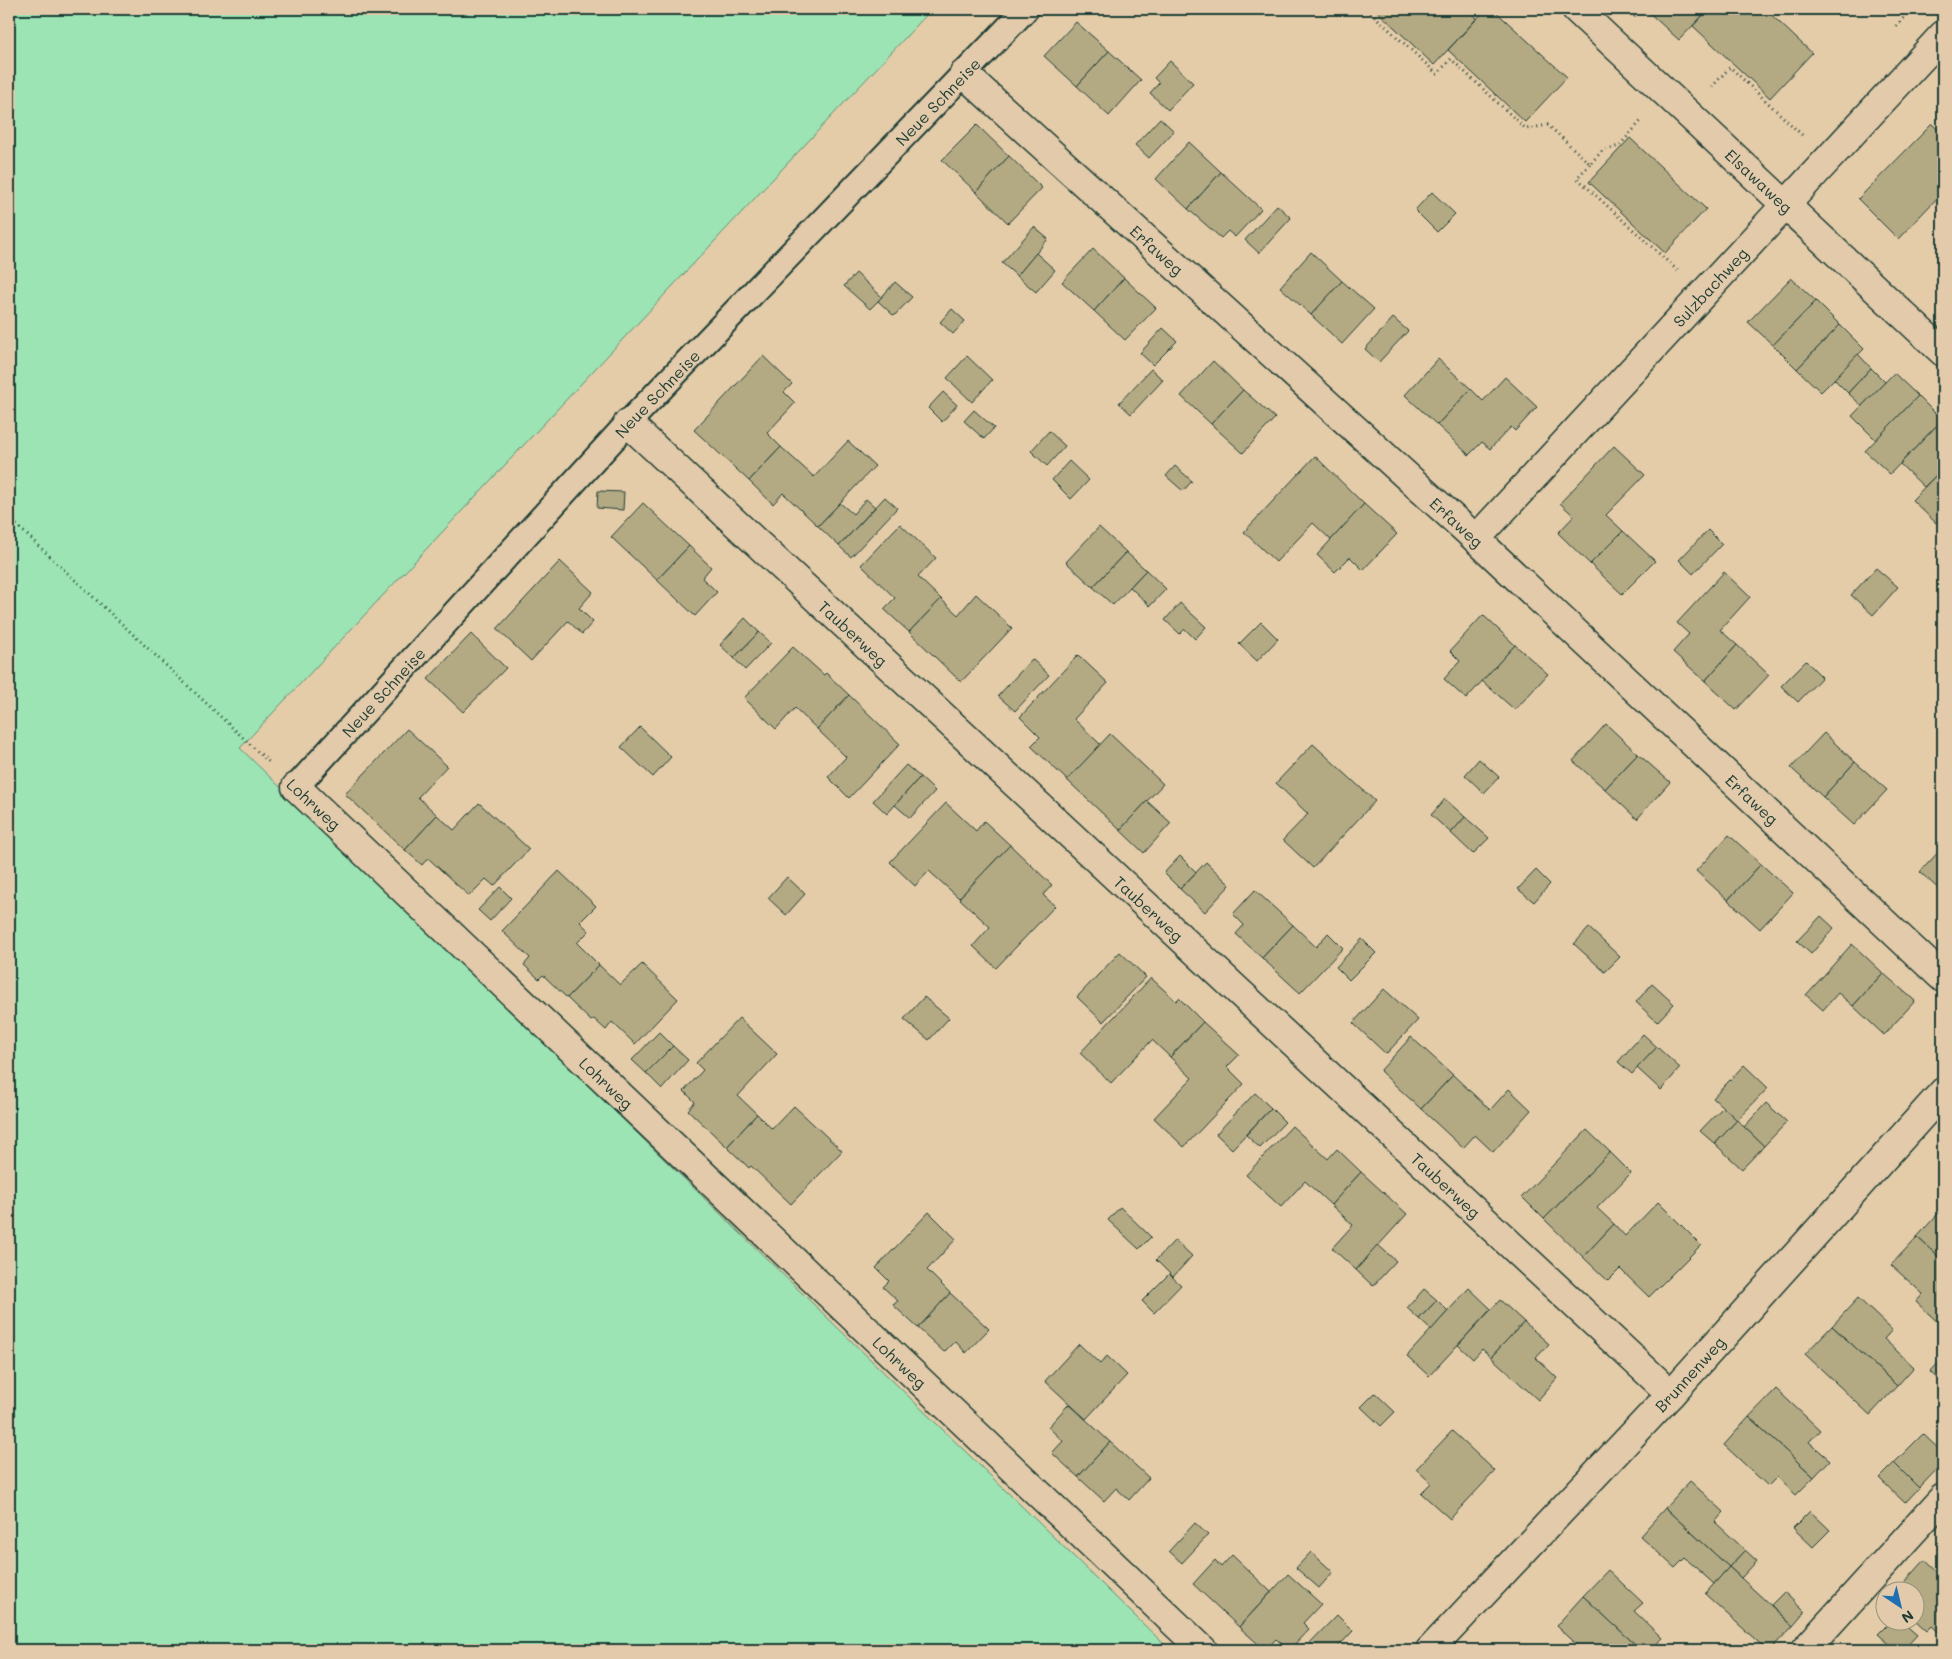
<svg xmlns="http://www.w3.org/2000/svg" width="1952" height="1659" font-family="Mali,sans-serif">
<rect width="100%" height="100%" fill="#e4cca9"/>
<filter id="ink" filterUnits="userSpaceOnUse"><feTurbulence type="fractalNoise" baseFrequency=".02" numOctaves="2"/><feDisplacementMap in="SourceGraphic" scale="10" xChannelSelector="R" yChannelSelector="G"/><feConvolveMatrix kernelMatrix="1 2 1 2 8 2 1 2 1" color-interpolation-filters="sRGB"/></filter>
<g filter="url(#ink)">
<path fill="#9ce4b3" stroke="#5e9074" d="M9,9H932L240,748L1170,1650H9Z"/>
<g fill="#b3aa84" stroke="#1f3d34">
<path d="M1375,9H1467L1477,18L1434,65Z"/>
<path d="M1486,9H1493L1567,77L1525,122L1448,50Z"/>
<path d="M1645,9H1709L1679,40Z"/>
<path d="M1709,9H1765L1812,53L1770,98L1693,26Z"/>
<path d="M1076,22L1109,51L1077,86L1044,56Z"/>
<path d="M1109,51L1141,80L1109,116L1077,86Z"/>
<path d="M1170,61L1193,83L1168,110L1150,93L1159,83L1154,78Z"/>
<path d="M1160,118L1174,131L1149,158L1135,145Z"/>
<path d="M1932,124L1943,135V192L1898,239L1858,199Z"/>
<path d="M977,125L1009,156L976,192L942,160Z"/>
<path d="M1630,138L1706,209L1665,253L1589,182Z"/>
<path d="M1189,142L1221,172L1188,209L1156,179Z"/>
<path d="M1009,156L1042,188L1008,223L976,192Z"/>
<path d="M1221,172L1261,209L1235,237L1228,231L1221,238L1188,209Z"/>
<path d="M1432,192L1455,214L1437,232L1415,210Z"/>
<path d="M1277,205L1291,218L1259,253L1245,240Z"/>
<path d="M1034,227L1048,239L1017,276L1002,263Z"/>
<path d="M1093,249L1124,278L1094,311L1062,282Z"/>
<path d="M1311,252L1342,281L1311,315L1280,287Z"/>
<path d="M1036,253L1055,270L1036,292L1017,276Z"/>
<path d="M856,273L882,297L870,309L844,286Z"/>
<path d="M1124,278L1156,308L1125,340L1094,311Z"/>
<path d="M1791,278L1816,301L1773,345L1748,322Z"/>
<path d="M1342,281L1374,309L1342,344L1311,315Z"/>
<path d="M895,282L912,297L894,316L878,301Z"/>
<path d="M1816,301L1840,325L1797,369L1773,345Z"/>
<path d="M952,309L965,321L953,334L940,322Z"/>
<path d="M1393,318L1408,331L1379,362L1365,349Z"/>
<path d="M1840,325L1864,349L1821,392L1797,369Z"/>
<path d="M1163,328L1177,341L1153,365L1140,353Z"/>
<path d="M1858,354L1871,368L1848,393L1834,379Z"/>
<path d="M763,356L792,384L784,392L795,403L767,433L781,447L749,481L694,430Z"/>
<path d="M967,356L992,380L972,402L947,378Z"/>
<path d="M1438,359L1471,389L1437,425L1405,395Z"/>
<path d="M1213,361L1243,390L1211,424L1181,396Z"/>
<path d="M1871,368L1885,382L1862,406L1848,393Z"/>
<path d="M1151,369L1163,380L1131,414L1119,403Z"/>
<path d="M1894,373L1918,396L1876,440L1852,416Z"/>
<path d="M1505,377L1537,407L1515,431L1511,427L1490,449L1482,442L1469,455L1437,425L1471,389L1483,401Z"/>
<path d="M1243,390L1275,418L1243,453L1211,424Z"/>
<path d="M943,392L957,405L942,422L928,408Z"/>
<path d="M1918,396L1942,420L1890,474L1865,451Z"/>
<path d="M974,410L994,428L984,439L964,421Z"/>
<path d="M1942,420L1943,468L1924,487L1900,464Z"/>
<path d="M1049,431L1065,446L1047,466L1031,451Z"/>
<path d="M848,441L875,466L818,526L783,493L773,504L749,481L781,447L814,477Z"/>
<path d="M1614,446L1645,475L1606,515L1623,531L1590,564L1558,533L1574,516L1560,503Z"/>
<path d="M1315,456L1364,504L1331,540L1313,523L1276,562L1244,532Z"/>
<path d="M1069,461L1089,480L1071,499L1052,480Z"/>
<path d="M1175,466L1192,481L1183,491L1166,476Z"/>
<path d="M1943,468V516L1936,523L1912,500Z"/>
<path d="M598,491L624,492L623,510L597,508Z"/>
<path d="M885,497L897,508L851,557L839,546Z"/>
<path d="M866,499L875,507L839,546L818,526L840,503L853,514Z"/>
<path d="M643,503L689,546L657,580L611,537Z"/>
<path d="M1364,504L1397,534L1363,570L1350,557L1335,572L1317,555Z"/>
<path d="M900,524L936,558L918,577L941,599L909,632L884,609L895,598L861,565Z"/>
<path d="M1099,527L1126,552L1093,587L1066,562Z"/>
<path d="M1708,530L1722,544L1693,574L1679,560Z"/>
<path d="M1623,531L1655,561L1622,594L1590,564Z"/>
<path d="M689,546L711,567L702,578L717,592L695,616L657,580Z"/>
<path d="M1126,552L1146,570L1113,605L1093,587Z"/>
<path d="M560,561L593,592L579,608L593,622L582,634L568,621L531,661L497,629Z"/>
<path d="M1876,568L1898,587L1873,615L1851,595Z"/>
<path d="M1146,570L1166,589L1150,606L1130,587Z"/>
<path d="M1724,572L1750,597L1720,630L1737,645L1705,681L1673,652L1689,634L1677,623Z"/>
<path d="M976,594L1012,628L961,682L909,632L941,599L958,615Z"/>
<path d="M1180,603L1206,627L1195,639L1185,629L1180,634L1165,620Z"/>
<path d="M1483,615L1515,645L1466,699L1444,679L1460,661L1450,651Z"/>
<path d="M745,618L759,632L734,658L720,645Z"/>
<path d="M1261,622L1278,639L1257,661L1239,644Z"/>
<path d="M759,632L771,643L745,670L734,658Z"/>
<path d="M471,634L506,668L463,712L428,679Z"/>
<path d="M1515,645L1548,674L1515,710L1482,681Z"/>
<path d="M1737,645L1769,675L1736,710L1705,681Z"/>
<path d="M793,647L824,675L826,673L849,695L817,729L795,708L776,729L744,698Z"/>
<path d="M1078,655L1108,683L1074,719L1101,745L1067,780L1031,746L1040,737L1020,717Z"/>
<path d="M1032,659L1049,675L1015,711L998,696Z"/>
<path d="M1806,661L1822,677L1798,702L1781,686Z"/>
<path d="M849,695L900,744L849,798L828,777L846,757L817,729Z"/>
<path d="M1606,724L1638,754L1605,789L1573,761Z"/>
<path d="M640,727L671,757L653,777L621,747Z"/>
<path d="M407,729L447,766L418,797L437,815L405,850L345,794Z"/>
<path d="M1824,733L1855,762L1823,797L1791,768Z"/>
<path d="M1110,734L1163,784L1120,830L1067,780Z"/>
<path d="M1313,744L1375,801L1313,868L1283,840L1308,814L1276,783Z"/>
<path d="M1638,754L1670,782L1637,819L1605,789Z"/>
<path d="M1479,759L1499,777L1484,793L1465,775Z"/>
<path d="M1855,762L1887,790L1854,825L1823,797Z"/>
<path d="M906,765L920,777L887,814L873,801Z"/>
<path d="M920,777L935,791L910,818L895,805Z"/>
<path d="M1445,799L1465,817L1451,833L1431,815Z"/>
<path d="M1147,801L1171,823L1144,853L1120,830Z"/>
<path d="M479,803L529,849L494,886L486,879L469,896L428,858L422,865L405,850L437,815L454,830Z"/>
<path d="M946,803L976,831L984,821L1010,845L959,898L929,871L915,886L890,862Z"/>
<path d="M1465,817L1489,838L1473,854L1451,833Z"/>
<path d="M1729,835L1761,864L1728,900L1696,871Z"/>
<path d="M1010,845L1052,885L1043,895L1055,906L996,968L973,946L990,927L959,898Z"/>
<path d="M1943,847V893L1920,872Z"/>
<path d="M1180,856L1196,872L1180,889L1164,873Z"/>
<path d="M1206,862L1230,885L1205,912L1180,889Z"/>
<path d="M1761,864L1793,893L1760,929L1728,900Z"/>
<path d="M1536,870L1550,884L1534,902L1518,889Z"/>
<path d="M559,871L596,906L580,922L589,931L577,943L599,965L567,998L543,975L539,979L524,965L530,958L502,931Z"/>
<path d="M787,877L805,894L786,915L768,898Z"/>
<path d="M500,887L511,898L490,921L478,910Z"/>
<path d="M1255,890L1293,925L1262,958L1236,934L1244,925L1233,914Z"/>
<path d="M1821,916L1834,928L1811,954L1797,941Z"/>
<path d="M1293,925L1316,947L1328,933L1343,948L1300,993L1262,958Z"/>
<path d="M1589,928L1620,957L1605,972L1574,944Z"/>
<path d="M1362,939L1376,953L1349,980L1336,967Z"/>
<path d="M1852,944L1883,973L1853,1006L1838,993L1823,1010L1806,995Z"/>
<path d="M1120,952L1146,977L1103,1022L1077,997Z"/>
<path d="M642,964L678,999L635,1044L612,1022L606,1030L594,1019L591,1021L567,998L599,965L620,985Z"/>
<path d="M1883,973L1915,1001L1884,1035L1853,1006Z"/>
<path d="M1151,978L1176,1001L1179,998L1203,1022L1170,1057L1152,1040L1111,1083L1080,1053Z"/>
<path d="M1652,984L1674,1004L1657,1022L1636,1002Z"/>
<path d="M1384,989L1418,1020L1386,1054L1353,1023Z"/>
<path d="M924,997L949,1018L929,1040L904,1019Z"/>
<path d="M739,1018L777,1054L738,1096L757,1114L727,1147L688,1110L695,1102L684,1091L703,1070L696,1063Z"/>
<path d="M1203,1022L1239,1055L1227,1067L1244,1084L1184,1147L1154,1118L1192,1078L1170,1057Z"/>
<path d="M659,1032L673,1046L646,1073L632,1060Z"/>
<path d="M1643,1034L1657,1047L1632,1074L1618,1062Z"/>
<path d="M1411,1037L1453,1075L1421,1109L1380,1071Z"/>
<path d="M673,1046L688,1060L662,1089L646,1073Z"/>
<path d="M1657,1047L1680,1068L1661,1090L1637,1068Z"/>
<path d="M1744,1065L1768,1088L1737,1120L1713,1098Z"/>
<path d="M1453,1075L1490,1110L1509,1089L1531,1110L1493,1152L1475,1135L1463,1148L1421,1109Z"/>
<path d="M1255,1093L1271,1108L1232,1149L1216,1134Z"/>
<path d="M1766,1103L1787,1122L1764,1146L1744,1127Z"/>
<path d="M794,1106L842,1151L791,1204L751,1166L749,1168L727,1147L757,1114L772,1129Z"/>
<path d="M1723,1107L1737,1120L1715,1144L1700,1131Z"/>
<path d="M1271,1108L1285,1122L1260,1148L1246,1135Z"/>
<path d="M1737,1120L1764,1146L1742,1169L1715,1144Z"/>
<path d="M1292,1126L1328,1159L1337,1149L1361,1172L1331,1205L1305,1181L1281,1207L1246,1175Z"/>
<path d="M1587,1130L1610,1152L1544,1219L1522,1197Z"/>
<path d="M1610,1152L1631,1173L1597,1208L1614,1224L1583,1257L1544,1219Z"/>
<path d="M1361,1172L1407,1214L1356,1270L1332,1248L1353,1225L1331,1205Z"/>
<path d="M1658,1202L1701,1245L1649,1297L1620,1269L1608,1281L1583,1257L1614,1224L1625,1236Z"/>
<path d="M1120,1207L1151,1237L1139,1249L1108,1220Z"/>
<path d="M1943,1208V1261L1917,1237Z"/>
<path d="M929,1212L956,1239L927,1270L950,1293L918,1328L893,1305L898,1301L883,1287L889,1281L876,1268Z"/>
<path d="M1917,1237L1943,1261V1327L1916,1302L1923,1294L1891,1265Z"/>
<path d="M1175,1240L1192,1256L1173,1277L1156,1260Z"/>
<path d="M1378,1245L1396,1261L1373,1286L1356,1270Z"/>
<path d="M1169,1274L1181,1285L1154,1313L1142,1301Z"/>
<path d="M1469,1288L1491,1309L1429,1376L1407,1356Z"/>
<path d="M1424,1289L1437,1300L1419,1319L1407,1308Z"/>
<path d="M950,1293L989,1329L966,1353L955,1341L944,1352L918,1328Z"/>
<path d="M1858,1298L1892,1330L1884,1339L1914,1367L1897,1386L1832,1326Z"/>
<path d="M1437,1300L1448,1311L1431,1330L1419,1319Z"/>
<path d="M1500,1300L1524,1322L1491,1357L1482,1349L1473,1359L1458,1345Z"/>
<path d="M1524,1322L1549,1344L1536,1358L1557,1378L1538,1400L1491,1357Z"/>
<path d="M1832,1326L1897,1386L1870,1415L1805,1354Z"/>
<path d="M1079,1344L1100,1364L1107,1356L1127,1375L1086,1419L1045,1381Z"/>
<path d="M1943,1358V1384L1930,1372Z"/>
<path d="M1776,1389L1820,1430L1809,1442L1830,1460L1814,1477L1749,1417Z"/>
<path d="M1375,1393L1395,1412L1381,1426L1361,1407Z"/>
<path d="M1069,1404L1110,1442L1078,1477L1052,1453L1063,1441L1048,1427Z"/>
<path d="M1749,1417L1814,1477L1796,1495L1777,1477L1768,1486L1724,1445Z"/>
<path d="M1452,1431L1495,1471L1450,1519L1421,1493L1431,1483L1416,1469Z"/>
<path d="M1923,1434L1943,1453V1463L1919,1488L1894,1463Z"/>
<path d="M1110,1442L1149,1478L1129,1500L1116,1488L1104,1501L1078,1477Z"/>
<path d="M1894,1463L1919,1488L1905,1503L1879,1478Z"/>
<path d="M1690,1481L1724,1512L1715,1522L1745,1550L1729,1567L1665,1508Z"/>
<path d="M1665,1508L1729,1567L1714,1584L1685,1558L1675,1568L1640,1536Z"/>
<path d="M1810,1511L1830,1530L1813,1547L1793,1528Z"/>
<path d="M1195,1523L1208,1535L1182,1563L1169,1551Z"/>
<path d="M1745,1550L1757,1561L1741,1578L1729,1567Z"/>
<path d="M1311,1552L1333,1572L1319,1588L1296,1568Z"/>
<path d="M1232,1555L1271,1592L1239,1627L1193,1584L1215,1560L1221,1567Z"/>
<path d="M1925,1560L1943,1577V1636L1932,1626L1927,1631L1914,1619V1592H1896Z"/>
<path d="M1729,1567L1793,1626L1770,1650H1767L1705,1594Z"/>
<path d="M1608,1570L1643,1603L1634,1611L1662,1638L1651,1650H1641L1583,1596Z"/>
<path d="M1288,1574L1321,1604L1303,1623L1309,1629L1289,1650L1276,1639L1265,1650L1239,1627Z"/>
<path d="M1784,1592L1805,1612L1793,1626L1771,1605Z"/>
<path d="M1583,1596L1641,1650H1601L1599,1648L1596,1650H1582L1556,1626Z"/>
<path d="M1337,1615L1353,1631L1335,1650H1303Z"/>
<path d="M1890,1622H1902L1917,1635L1903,1650H1896L1878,1634Z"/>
</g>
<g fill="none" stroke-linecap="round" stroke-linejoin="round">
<g stroke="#1f3d34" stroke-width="28">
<g id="service">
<path id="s1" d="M296,787L628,423L1026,9"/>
</g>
</g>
<g stroke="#1f3d34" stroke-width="31">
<g id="minor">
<path id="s2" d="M1576,9L1943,352"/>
<path id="s3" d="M964,74L1476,539L1943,978"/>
<path id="s4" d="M628,423L1671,1394"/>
<path id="s5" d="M1476,539L1943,35"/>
<path id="s6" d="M296,787L1203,1650"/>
<path d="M1805,1650L1943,1498"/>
</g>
</g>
<g stroke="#1f3d34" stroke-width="31">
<g id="tertiary">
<path id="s7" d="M1430,1650L1671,1394L1943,1092"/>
</g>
</g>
<g stroke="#1f3d34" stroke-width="3" stroke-dasharray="1 4" stroke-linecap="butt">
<path d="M1367,9L1437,74L1451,59L1526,129L1548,125L1590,164L1602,151L1619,146L1642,120"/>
<path d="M1634,17L1639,12L1636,9"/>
<path d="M1896,26L1912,9"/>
<path d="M1712,87L1730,67L1802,135"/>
<path d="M1590,164L1577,178L1678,271"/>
<path d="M9,518L271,764"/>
</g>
<use href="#service" stroke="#e2caaa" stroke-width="24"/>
<use href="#minor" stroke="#e2caaa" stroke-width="28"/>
<use href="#tertiary" stroke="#e2caaa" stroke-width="28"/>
</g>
</g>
<g text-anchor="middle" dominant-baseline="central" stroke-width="4.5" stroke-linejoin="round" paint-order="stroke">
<g font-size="16" fill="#1f3d34" stroke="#e2caaa">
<text stroke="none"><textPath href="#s1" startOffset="939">Neue Schneise</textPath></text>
<text stroke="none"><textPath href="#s2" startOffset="251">Elsawaweg</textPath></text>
<text stroke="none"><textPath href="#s3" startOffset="261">Erfaweg</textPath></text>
<text stroke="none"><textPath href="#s5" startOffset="344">Sulzbachweg</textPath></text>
<text stroke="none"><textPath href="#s1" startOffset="534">Neue Schneise</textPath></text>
<text stroke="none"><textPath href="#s3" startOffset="666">Erfaweg</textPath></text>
<text stroke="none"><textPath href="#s4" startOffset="308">Tauberweg</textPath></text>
<text stroke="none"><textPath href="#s1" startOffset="129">Neue Schneise</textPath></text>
<text stroke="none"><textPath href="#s3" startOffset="1071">Erfaweg</textPath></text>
<text transform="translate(314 804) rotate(43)">Lohrweg</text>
<text stroke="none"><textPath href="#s4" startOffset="712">Tauberweg</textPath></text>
<text stroke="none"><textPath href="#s6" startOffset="429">Lohrweg</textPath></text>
<text stroke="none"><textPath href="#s4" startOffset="1118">Tauberweg</textPath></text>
<text stroke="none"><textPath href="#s6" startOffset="834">Lohrweg</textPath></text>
<text stroke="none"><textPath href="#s7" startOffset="379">Brunnenweg</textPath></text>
</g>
</g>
<rect width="1952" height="1659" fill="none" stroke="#e2caaa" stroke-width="30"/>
<rect x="15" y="15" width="1922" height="1629" fill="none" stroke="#1f3d34" stroke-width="2" filter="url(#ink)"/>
<g transform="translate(1900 1606) rotate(145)"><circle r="24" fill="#e2caaa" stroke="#94927b"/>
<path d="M0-4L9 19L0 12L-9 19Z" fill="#1f6fb2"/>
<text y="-8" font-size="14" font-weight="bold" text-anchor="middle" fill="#1f3d34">N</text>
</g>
</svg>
